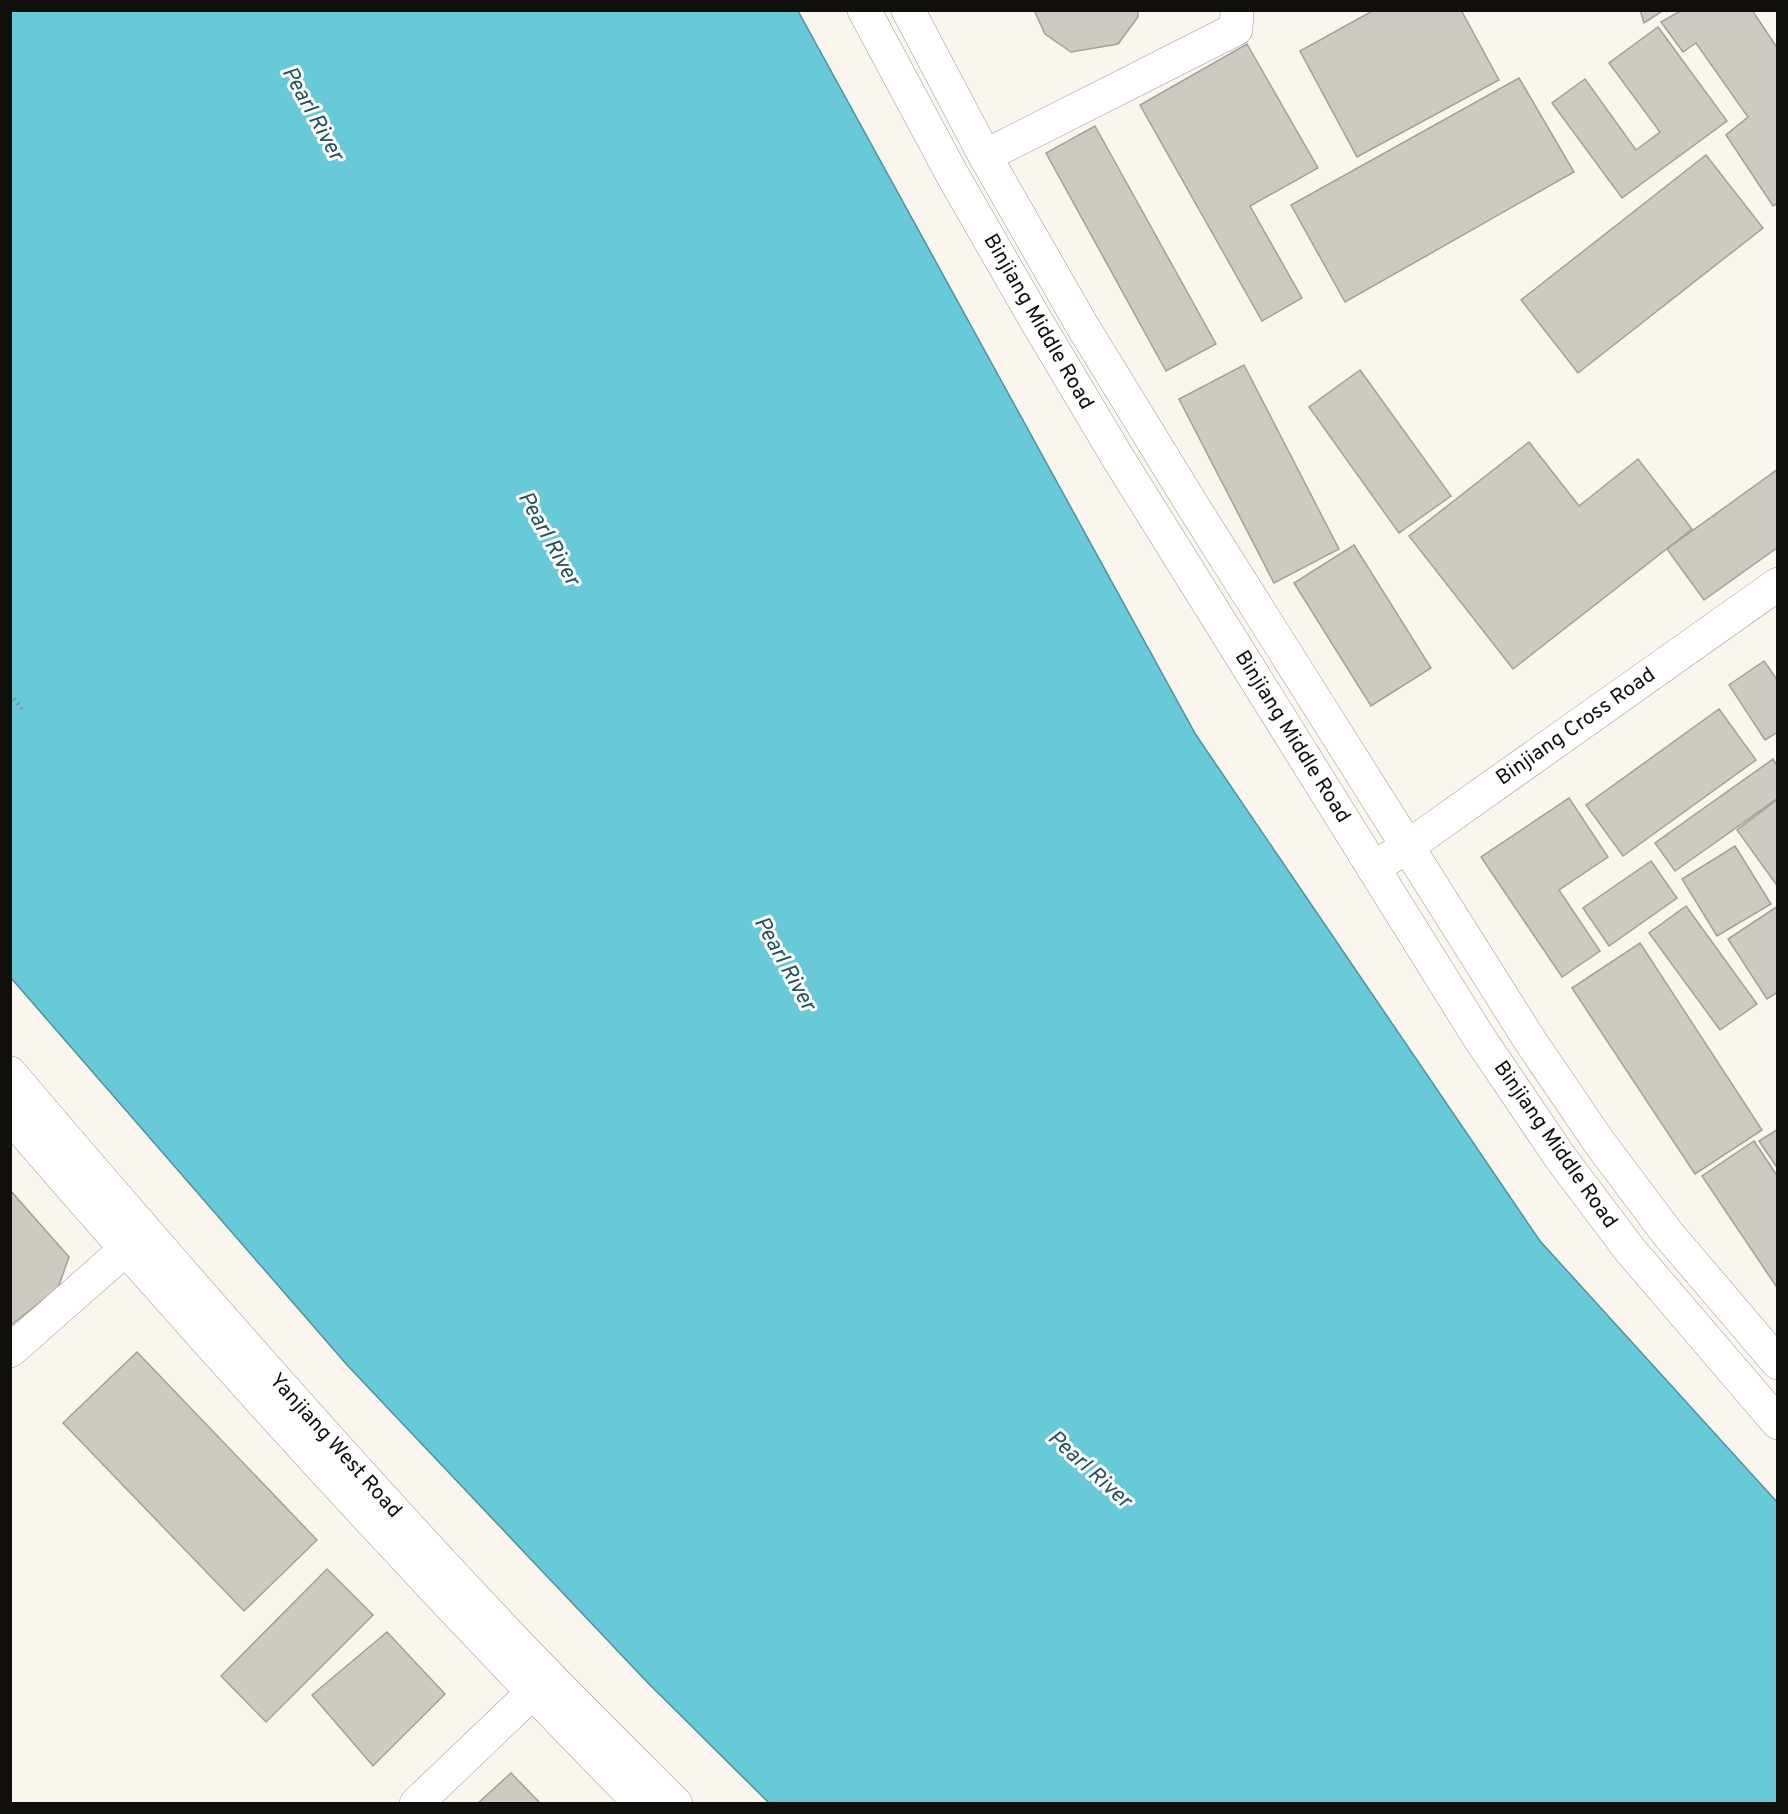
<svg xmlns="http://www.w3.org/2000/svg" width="1788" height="1814" font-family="Overpass,sans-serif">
<rect width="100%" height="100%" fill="#faf5ed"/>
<path fill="#68cad9" stroke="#4e929c" stroke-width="1.5" d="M10,11H798L1196,735L1540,1241L1777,1502V1803H769L648,1683L348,1366L11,978Z"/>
<g fill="#cec9c1" stroke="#a49f97" stroke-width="1.5">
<path d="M1034,10H1138V17L1118,44L1071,52L1045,34Z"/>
<path d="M1374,10H1461L1499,80L1357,157L1300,51Z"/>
<path d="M1640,10H1664L1644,23Z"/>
<path d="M1682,10H1752L1778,49V203L1773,206L1726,135L1748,117L1696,43L1683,52L1661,22Z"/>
<path d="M1658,27L1727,121L1622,198L1552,103L1585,79L1636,150L1660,132L1609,63Z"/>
<path d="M1247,44L1318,168L1250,206L1302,298L1262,321L1140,105Z"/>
<path d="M1519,78L1574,172L1345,302L1291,205Z"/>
<path d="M1095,126L1216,344L1166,371L1046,153Z"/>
<path d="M1706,155L1763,228L1578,373L1521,300Z"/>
<path d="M1244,365L1339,549L1274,583L1179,399Z"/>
<path d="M1360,370L1451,496L1399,533L1309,407Z"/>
<path d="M1529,442L1579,506L1638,459L1692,529L1513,669L1409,536Z"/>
<path d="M1778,469V547L1704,600L1667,549Z"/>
<path d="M1354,545L1431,668L1371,706L1294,583Z"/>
<path d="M1764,661L1778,681V732L1765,740L1729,685Z"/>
<path d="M1719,709L1756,760L1623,856L1586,805Z"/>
<path d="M1773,759L1778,767V798L1675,871L1655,843Z"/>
<path d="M1569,798L1608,857L1559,890L1600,951L1562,977L1481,857Z"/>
<path d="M1778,799V887L1737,830Z"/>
<path d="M1735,846L1771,904L1717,936L1682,879Z"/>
<path d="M1651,861L1677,898L1609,946L1583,908Z"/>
<path d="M1686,906L1757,1004L1720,1030L1649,933Z"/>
<path d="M1778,906V992L1767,999L1728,939Z"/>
<path d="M1640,943L1762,1130L1695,1174L1572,988Z"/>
<path d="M1778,1129V1169L1759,1141Z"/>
<path d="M1754,1141L1778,1177V1289L1702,1176Z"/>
<path d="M10,1190L69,1257L58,1288L10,1326Z"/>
<path d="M137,1352L317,1540L244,1611L63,1423Z"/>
<path d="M327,1569L373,1615L266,1722L221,1676Z"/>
<path d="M387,1632L445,1694L373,1766L312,1695Z"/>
<path d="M511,1773L541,1804H477Z"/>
</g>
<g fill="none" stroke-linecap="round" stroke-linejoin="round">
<g stroke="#9b978f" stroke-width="34">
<g id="minor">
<path d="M985,156L1236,29L1237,10"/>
<path d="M1373,868L1407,847L1778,584"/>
<path d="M10,1351L126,1249"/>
<path d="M416,1804L532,1693"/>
</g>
</g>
<g stroke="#9b978f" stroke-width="34">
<g id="major">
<path d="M864,10L953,176L1034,317L1118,458L1478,1036L1560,1157L1630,1250L1778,1423"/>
<path d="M908,10L985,156L1083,327L1191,503L1529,1039L1599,1142L1668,1234L1778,1363"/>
<path d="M10,1073C169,1260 330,1445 498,1623C556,1685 616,1744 676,1804"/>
<path d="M10,1116C213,1352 423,1582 641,1804"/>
</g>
</g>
<path stroke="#87847e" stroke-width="4" stroke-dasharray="1.5 4.5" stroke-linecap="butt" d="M10,694L22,709"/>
<use href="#minor" stroke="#fff" stroke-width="33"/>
<use href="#major" stroke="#fff" stroke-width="33"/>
</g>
<g text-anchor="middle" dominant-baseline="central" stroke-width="6" stroke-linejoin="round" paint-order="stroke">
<g font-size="21" fill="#110f0c" stroke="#fff">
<text transform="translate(1038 322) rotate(60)">Binjiang Middle Road</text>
<text transform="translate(1576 727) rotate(-35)">Binjiang Cross Road</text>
<text transform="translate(1292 737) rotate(58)">Binjiang Middle Road</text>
<text transform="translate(1555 1145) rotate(55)">Binjiang Middle Road</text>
<text transform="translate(335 1446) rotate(48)">Yanjiang West Road</text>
</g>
<g font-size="22" font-style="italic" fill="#255158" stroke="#fff">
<text transform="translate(312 114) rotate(61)">Pearl River</text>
<text transform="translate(548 539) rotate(61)">Pearl River</text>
<text transform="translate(784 964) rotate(61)">Pearl River</text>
<text transform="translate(1089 1470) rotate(42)">Pearl River</text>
</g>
</g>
<rect width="1788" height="1814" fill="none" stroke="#110f0c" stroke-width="24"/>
</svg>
